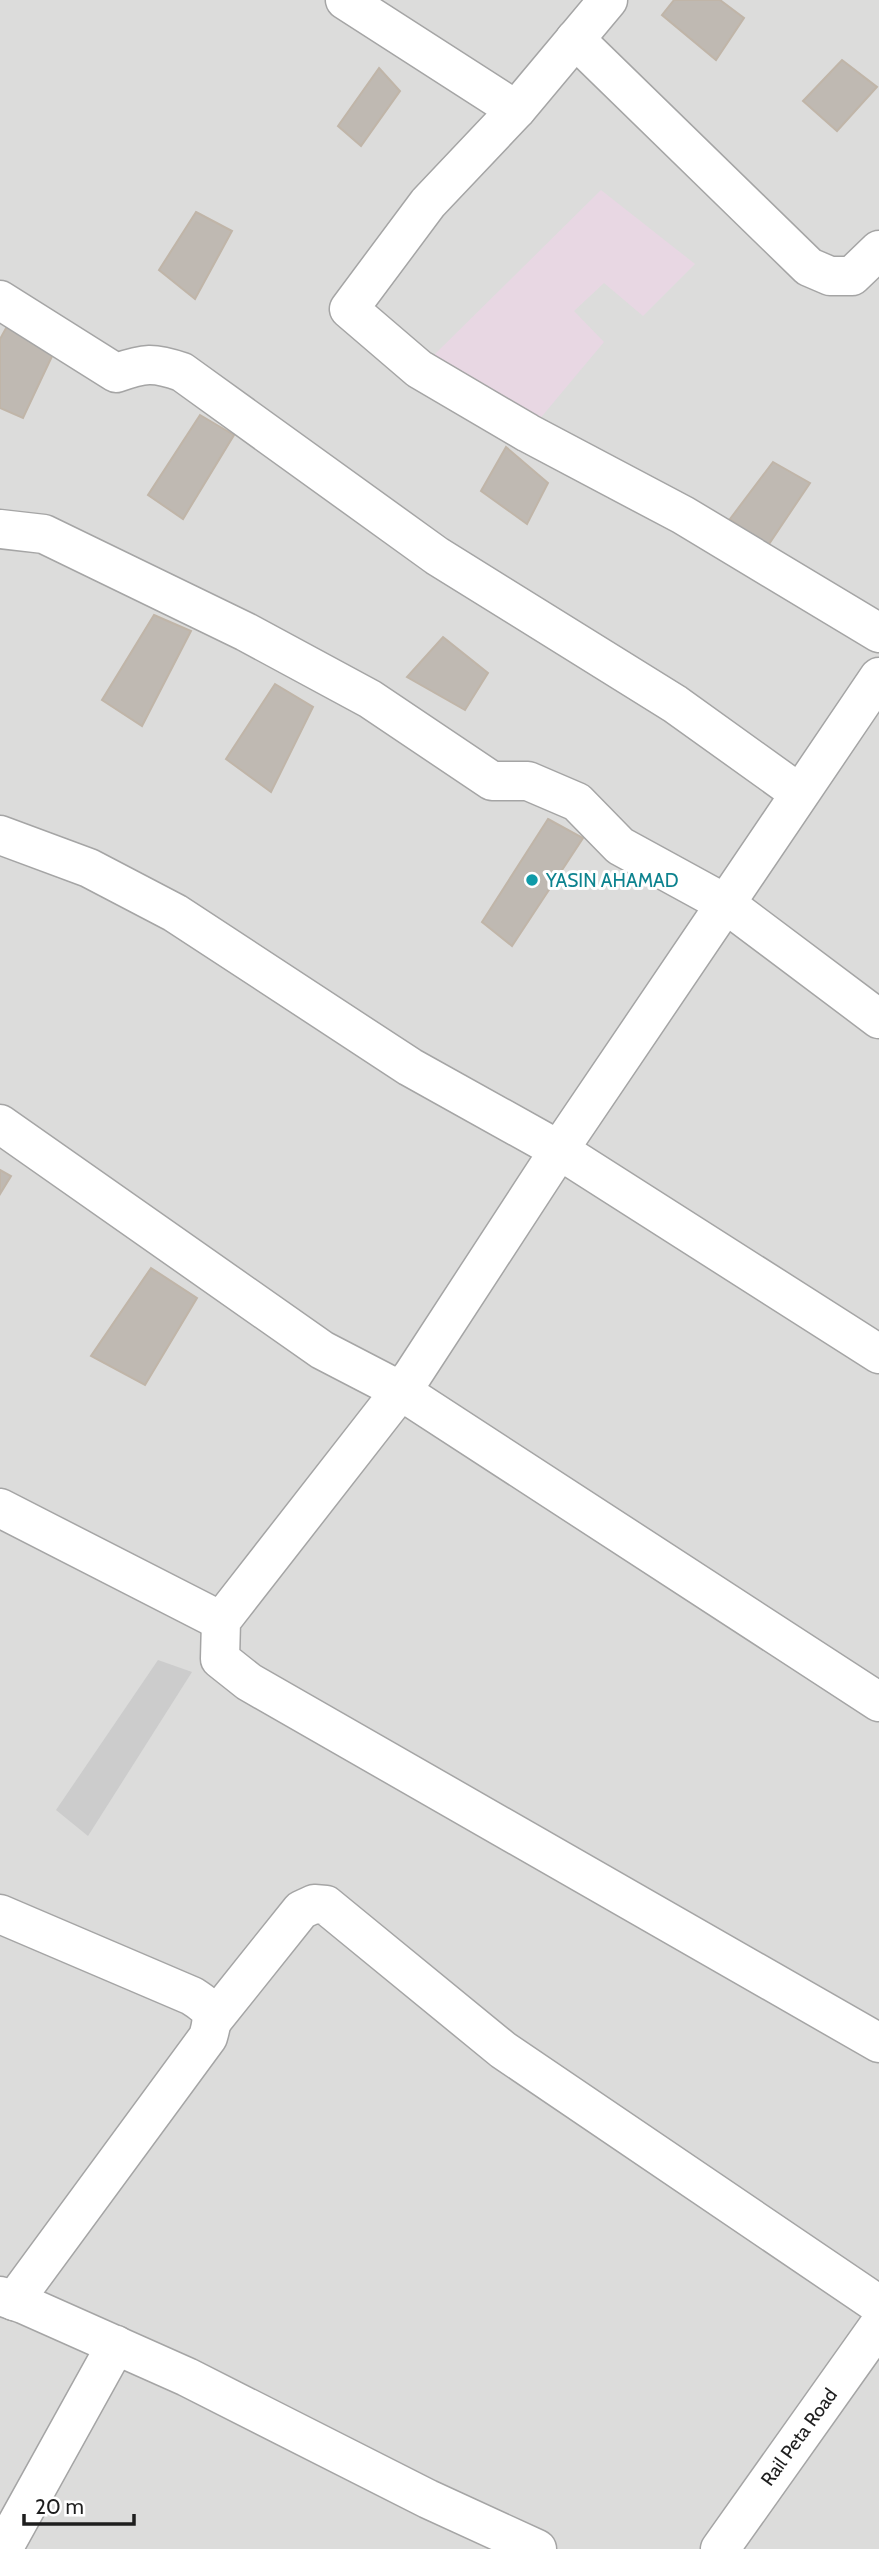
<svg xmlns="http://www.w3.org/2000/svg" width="879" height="2549" font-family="Cabin,sans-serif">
<rect width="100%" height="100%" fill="#efece5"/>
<rect fill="#dcdcdb" x="0" y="0" width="879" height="2549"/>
<path fill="#e8d7e3" d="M601,190L695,264L643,316L604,283L574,311L604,342L528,433L465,393L434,355Z"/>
<path fill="#ccc" d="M158,1660L192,1672L88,1836L56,1810Z"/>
<g fill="#bfb9b2" stroke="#c0b5a8" stroke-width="2">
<path d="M674,0H720L744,18L716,60L662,15Z"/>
<path d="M842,60L877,87L837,131L803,101Z"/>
<path d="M379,68L400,91L361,146L338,126Z"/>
<path d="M196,212L232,231L195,299L159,270Z"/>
<path d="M10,321L54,352L23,418L0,408V339Z"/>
<path d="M200,415L234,435L183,519L148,495Z"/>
<path d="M506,447L548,483L527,524L481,491Z"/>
<path d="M773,462L810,483L767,547L730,519Z"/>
<path d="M154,615L191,631L142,726L102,700Z"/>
<path d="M443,637L488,673L465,710L407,677Z"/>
<path d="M275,684L313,707L271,792L226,759Z"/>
<path d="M548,819L583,838L512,946L482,922Z"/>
<path d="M0,1170L11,1176L0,1194Z"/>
<path d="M151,1268L197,1298L145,1385L91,1356Z"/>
</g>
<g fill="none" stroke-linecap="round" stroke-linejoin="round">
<g stroke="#a5a5a5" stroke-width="41">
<g id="minor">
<path d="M345,0L516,110"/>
<path d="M608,0L516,110L428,203L349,309L419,369L528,433L683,515L879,633"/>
<path d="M575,39L809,267L830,276H852L879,250"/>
<path d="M0,300L116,373C145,363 153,362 182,372L437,556L675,704L799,793"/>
<path d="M0,529L44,534L246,632L370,699L492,781H528L577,802L620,846L726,904L879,1019"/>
<path d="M879,677L569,1135L412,1376L221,1621L220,1659L249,1682L879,2043"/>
<path d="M0,835L89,868L175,913L410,1067L559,1150L879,1354"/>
<path d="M0,1124L322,1350L401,1391L879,1702"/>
<path d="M0,1508L221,1621"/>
<path d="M0,1914L192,1996C212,2009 215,2013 208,2037L14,2301"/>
<path d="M213,2020L301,1910L314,1904L326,1905L503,2050L879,2305"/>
<path d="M0,2296L23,2304L187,2377L428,2499L537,2549"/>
<path d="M3,2549L116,2345"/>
</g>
</g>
<g stroke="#a5a5a5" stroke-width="41">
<path id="tertiary" d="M720,2549L879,2325"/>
</g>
<use href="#minor" stroke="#fff" stroke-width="38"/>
<use href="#tertiary" stroke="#fff" stroke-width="38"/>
</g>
<circle fill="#0f9aa8" stroke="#fff" stroke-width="2.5" cx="532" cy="880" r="7"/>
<g text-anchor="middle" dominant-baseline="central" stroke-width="6" stroke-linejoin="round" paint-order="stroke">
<g font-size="19" fill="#0d838f" stroke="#fff" text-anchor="start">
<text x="546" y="880">YASIN AHAMAD</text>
</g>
<g font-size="19" fill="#1e1e1e" stroke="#fff">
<text transform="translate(799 2437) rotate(-54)">Rail Peta Road</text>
</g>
</g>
<path d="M24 2514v10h110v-10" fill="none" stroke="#1e1e1e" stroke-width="3.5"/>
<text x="35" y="2514" font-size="21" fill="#1e1e1e" stroke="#ffffff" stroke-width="5" paint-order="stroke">20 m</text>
</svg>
